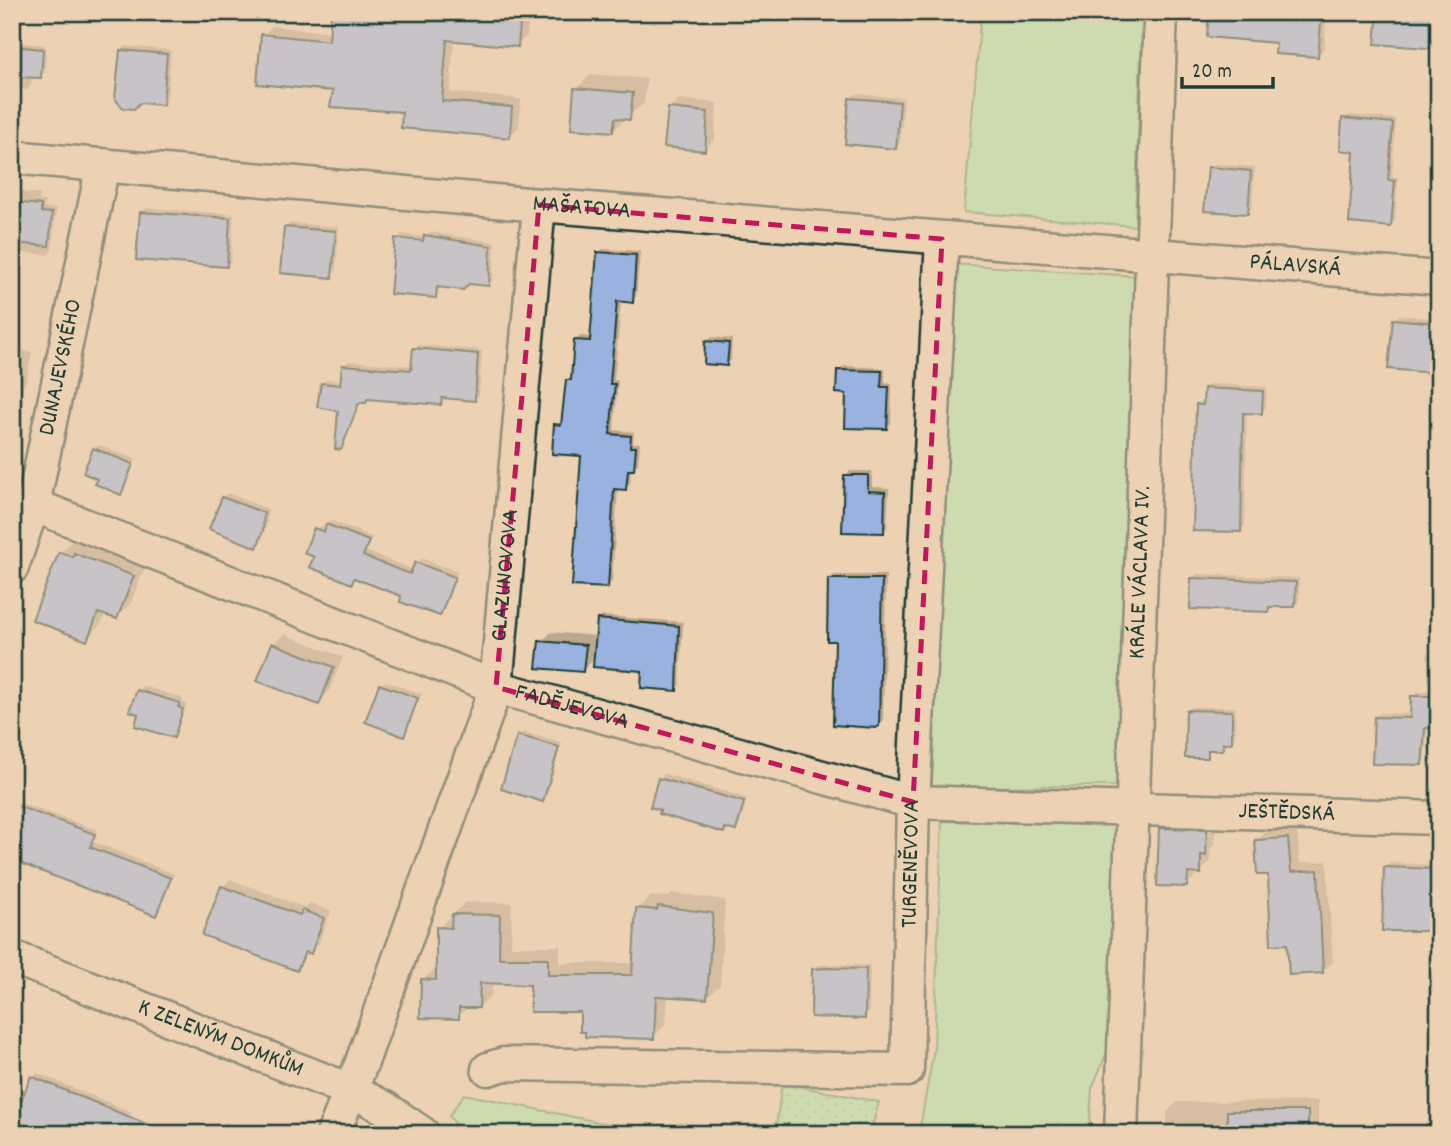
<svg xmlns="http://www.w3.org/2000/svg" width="1451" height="1146" font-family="Dekko,sans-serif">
<defs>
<pattern id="park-dots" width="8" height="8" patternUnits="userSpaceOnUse" patternTransform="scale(1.75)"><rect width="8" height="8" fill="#a9e6ac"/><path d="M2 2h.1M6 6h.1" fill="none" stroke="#91c695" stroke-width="1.8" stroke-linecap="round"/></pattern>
</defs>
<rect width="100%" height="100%" fill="#ecd1b3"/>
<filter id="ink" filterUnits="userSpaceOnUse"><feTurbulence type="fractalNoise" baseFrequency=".0143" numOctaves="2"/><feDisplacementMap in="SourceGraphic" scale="14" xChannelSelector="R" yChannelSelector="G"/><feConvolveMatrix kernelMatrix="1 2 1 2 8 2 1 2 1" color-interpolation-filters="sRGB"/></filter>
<g filter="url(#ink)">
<g fill="#a9e6ac" stroke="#649270" stroke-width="2">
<path d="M981,12H1142L1135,226L964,212Z"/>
<path d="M952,264L1137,276L1118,786L932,787Z"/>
<path d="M942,821L1117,825L1108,1050L1092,1088L1089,1134H915L920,1128L934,1049Z"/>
<path d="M464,1094L655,1134H464L449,1116Z"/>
</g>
<path fill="url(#park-dots)" stroke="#649270" stroke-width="2" d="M782,1083L879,1102L870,1134H775Z"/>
<g fill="#0003">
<path d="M333,12H529L527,36L517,45L454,39L450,92L521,99L519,127L510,136L404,111L335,90L263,35L272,26L331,32Z"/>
<path d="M1211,12H1327L1324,48L1318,55Z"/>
<path d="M12,42L46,45L45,72L40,76H32L31,85L27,90L12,89Z"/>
<path d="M126,46L171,50L167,99L162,103L121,51Z"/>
<path d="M591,74L647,79L644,103L613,130L576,89Z"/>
<path d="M855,94L904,98L900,143L896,147L850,99Z"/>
<path d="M679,99L717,103L715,139L705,149L670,109Z"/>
<path d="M1349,115L1396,119L1392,177H1398L1395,221L1390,225L1344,119Z"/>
<path d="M1214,164L1255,167L1252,208L1247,212L1210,168Z"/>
<path d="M16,192L40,194L39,200L45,201L44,208L56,209L52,250L48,255L12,252V196Z"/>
<path d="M146,208L234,214L231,261L226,265L142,212Z"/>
<path d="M290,223L339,227L336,271L331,276L286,228Z"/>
<path d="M430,232L495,242L493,280L488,284L441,285L436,296L397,239L402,234L425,237Z"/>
<path d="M603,249L640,251L636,296L632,301L621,300L614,380H618L614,430L634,432L633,443H640L638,464L631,468L630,483L625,488L618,487L612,581L607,586L583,454L556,425L563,421L576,341L580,336L592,337L599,253Z"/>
<path d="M1399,315L1439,319V363L1432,372L1394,320Z"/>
<path d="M712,337L732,339L731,360L726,364L707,342Z"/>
<path d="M419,345L482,350L479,395L474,399L445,396L441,403L370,398L361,401L340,448V409L322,383L327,379L342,381L343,366L348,361L413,366L415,349Z"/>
<path d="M12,348L32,352L26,383L17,391L12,403Z"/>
<path d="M844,366L885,368V383H892L891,423L886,428L848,392L839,371Z"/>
<path d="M1210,384L1267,387L1266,407L1262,412L1247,411L1245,526L1240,530L1198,405L1205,401V389Z"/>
<path d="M99,445L136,459L121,493L100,478L94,449Z"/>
<path d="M850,471H872V487L889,488L887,527L883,532L846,476Z"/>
<path d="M228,493L268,509L267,525L256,546L223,498Z"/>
<path d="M332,521L372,537L366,551L414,570L421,558L458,572L444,610L439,614L356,577L351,582L316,556V529Z"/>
<path d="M75,538L147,561L131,603L116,617L106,613L101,624L87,639L60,553Z"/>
<path d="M1197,574L1299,578V601L1295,605H1273L1268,610L1192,578Z"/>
<path d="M834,575H886L883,720L879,725L837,639L830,579Z"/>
<path d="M603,616L683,622L680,685L676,689L644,669L595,658L583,670L541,642L551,632L597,636L598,620Z"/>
<path d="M284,634L343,657L328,693L318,703L274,644Z"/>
<path d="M385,681L422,694L403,735L381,685Z"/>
<path d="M143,686L183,698L182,702L187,704L173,736L140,713L139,691Z"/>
<path d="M1417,692H1439V725L1428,726L1425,759L1421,764L1375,717L1380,713L1412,714L1413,696Z"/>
<path d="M1192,707H1236L1235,737L1222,748H1212L1207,756L1188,711Z"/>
<path d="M523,732L562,743L547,795L542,800L518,736Z"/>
<path d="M664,774L747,798L740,825L735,829L727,827L723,831L660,779Z"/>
<path d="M12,800L98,830L94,842L174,874L160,909L155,914L12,858Z"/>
<path d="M1171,819L1216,820L1215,844L1210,849V862L1187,885L1161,829Z"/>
<path d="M1297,829L1300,863L1327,861L1333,962L1323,971L1289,942L1257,841L1267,831Z"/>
<path d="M1390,863L1439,865V930L1385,868Z"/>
<path d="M230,879L306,908L310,903L331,911L318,945L308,951L297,969L205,934L223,887Z"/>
<path d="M672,893L725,900L720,985L707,997L668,995L666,1024L654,1037L582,1011L532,983L492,982V994L479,1007L469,1006L458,1017L422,980L438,967V928L466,902L512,903L511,946H560V963H635L638,909L651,896L669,897Z"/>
<path d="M818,965H870L869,1012L864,1017L813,970Z"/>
<path d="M37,1073L131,1112L122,1134L32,1077Z"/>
<path d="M1318,1101V1134H1167V1112L1177,1102Z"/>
<path d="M224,1122L250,1133L249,1134H217Z"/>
</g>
<g fill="#9ab2df" stroke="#1f3d34" stroke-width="2">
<path d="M331,12L521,13L518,47L447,40L442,101L512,107L510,138L401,128L402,112L330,107L333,91L257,84L261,34L329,41Z"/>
<path d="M1209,12H1322L1318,57L1275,54L1276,43L1207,37Z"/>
<path d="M1378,12H1439V49L1375,44Z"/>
<path d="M12,46L43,49L41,78L12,77Z"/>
<path d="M120,50L167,54L163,105L140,103L134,109L123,108L115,99Z"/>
<path d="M574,88L633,93L630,120L615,118L613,132L571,129Z"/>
<path d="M849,98L900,102L896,149L845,144Z"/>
<path d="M668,108L708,112L705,151L664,147Z"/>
<path d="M1342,118L1393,123L1388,180L1395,181L1391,227L1349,223L1354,152L1340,150Z"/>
<path d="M1208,167L1251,171L1248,214L1204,211Z"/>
<path d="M12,202L41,205V212L52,213L49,246L12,243Z"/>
<path d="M140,212L230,218L227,267L136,260Z"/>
<path d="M284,227L336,231L332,278L280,273Z"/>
<path d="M424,235L491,246L489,286L469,284L463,290L437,287L436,298L390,294L395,238L423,241Z"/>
<path d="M597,252L636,255L633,303L617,301L610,384H615L610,434L631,436L630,447H636L634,470H628L626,490L614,489L608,588L572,586L581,456L552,454L554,424L561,425L566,380H571L574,340L590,341Z"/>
<path d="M1393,319L1436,323L1433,373L1388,369Z"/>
<path d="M705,341L729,343L727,366L704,364Z"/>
<path d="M413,348L478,354L475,401L442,398L441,405L367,399L366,403H359L341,450L335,449L338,411L317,407L321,383L340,385L342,365L411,370Z"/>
<path d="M837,370L882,371L881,387H889L887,429L845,428L846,394L836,393Z"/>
<path d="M1204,388L1263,391L1262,414L1243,413L1241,532L1193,531L1196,404L1203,405Z"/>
<path d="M93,448L133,464L121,495L95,484L97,479L83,473Z"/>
<path d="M844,475H868V491L885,492L884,533L842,532Z"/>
<path d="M222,497L264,513L263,531L257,548L209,529Z"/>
<path d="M326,524L369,541L363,556L410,574L415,562L455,577L440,616L400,602L401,596L354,578L352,584L309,567L314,557L304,553L314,528L324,532Z"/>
<path d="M59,552L73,557L74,553L134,576L117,619L98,613L87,641L32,620Z"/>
<path d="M1191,578L1296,582L1295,607H1269V612L1190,609Z"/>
<path d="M828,579H882L879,726L876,728L833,725L835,641H827Z"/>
<path d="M597,619L679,626L677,691L641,688L642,671L593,667Z"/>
<path d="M539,641L586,645L583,672L536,668Z"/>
<path d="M272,643L334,667L319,705L257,681Z"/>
<path d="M379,684L418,698L404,737L365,722Z"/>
<path d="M137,690L180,703L178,707L183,709L174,738L135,726L138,714L129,711Z"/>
<path d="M1411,696H1439L1438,728H1425L1422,765L1372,764L1374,717L1410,718Z"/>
<path d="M1186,710L1232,711V743H1223V750H1208V758H1185Z"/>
<path d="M517,735L559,747L543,802L501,789Z"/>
<path d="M658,778L744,802L736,831L725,828L724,833L659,814L660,810L650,807Z"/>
<path d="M12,804L95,834L90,847L171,878L156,916L12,860Z"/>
<path d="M1159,828L1207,829L1206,856L1201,855V874L1188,873L1187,887L1157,886Z"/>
<path d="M1288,838L1291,872L1318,870L1323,973L1289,975L1287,944L1271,945L1268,875H1257L1255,840Z"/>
<path d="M1384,867L1435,869L1434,885H1439V931H1382Z"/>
<path d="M221,886L300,915L302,910L324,918L311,954L305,952L297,971L202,935Z"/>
<path d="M658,906L713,913L707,999L656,996L654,1039L585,1037V1032H580V1012H530V985L480,983L479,1008H459V1019L420,1018L421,979L436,980V927L451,928L452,914L500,915L499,958H548V975H632L636,908L657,910Z"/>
<path d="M826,968L866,969L865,1019L811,1017L812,969Z"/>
<path d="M31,1076L168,1133V1134H12V1124Z"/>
<rect x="1227" y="1111" width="81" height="23"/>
</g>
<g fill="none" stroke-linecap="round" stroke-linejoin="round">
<g stroke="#1f3d34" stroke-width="37">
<g id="minor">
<path id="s1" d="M12,157L539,205L1439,278"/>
<path id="s2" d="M33,505L496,687L913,802L1439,818"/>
<path id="s3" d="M12,567L33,505L103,165"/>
<path id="s4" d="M12,957L352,1091L385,1108L423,1134"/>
<path id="s5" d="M488,1069L504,1064L907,1070L913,802L942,239"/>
<path id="s6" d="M333,1134L362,1062L496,687L539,205"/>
<path id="s7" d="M1121,1134L1161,12"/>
</g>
</g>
<use href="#minor" stroke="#ecd1b3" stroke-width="32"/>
</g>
</g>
<path d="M0 0H1451V1146H0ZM539,205L942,239L913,802L496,687Z" fill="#ecd1b3" fill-opacity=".55" fill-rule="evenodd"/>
<path fill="none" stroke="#c2185b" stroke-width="5" stroke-dasharray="14 9" stroke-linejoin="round" d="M539,205L942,239L913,802L496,687Z"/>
<g text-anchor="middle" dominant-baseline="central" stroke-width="7" stroke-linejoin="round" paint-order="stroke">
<g font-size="24" fill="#1f3d34" stroke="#ecd1b3">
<text stroke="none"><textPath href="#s1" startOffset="572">MAŠATOVA</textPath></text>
<text stroke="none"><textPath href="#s1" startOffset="1288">PÁLAVSKÁ</textPath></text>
<text stroke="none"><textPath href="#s3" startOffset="206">DUNAJEVSKÉHO</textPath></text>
<text stroke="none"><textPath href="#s7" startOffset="562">KRÁLE VÁCLAVA IV.</textPath></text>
<text stroke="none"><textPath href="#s6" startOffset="588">GLAZUNOVOVA</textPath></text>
<text stroke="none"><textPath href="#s2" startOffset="576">FADĚJEVOVA</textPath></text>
<text stroke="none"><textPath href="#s2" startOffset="1304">JEŠTĚDSKÁ</textPath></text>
<text stroke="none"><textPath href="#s5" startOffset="626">TURGENĚVOVA</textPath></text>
<text stroke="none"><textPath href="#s4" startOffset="224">K ZELENÝM DOMKŮM</textPath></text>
</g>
</g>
<rect width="1451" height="1146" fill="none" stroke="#ecd1b3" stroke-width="42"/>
<rect x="21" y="21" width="1409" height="1104" fill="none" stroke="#1f3d34" stroke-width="2.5" filter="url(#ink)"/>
<path d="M1182 77v10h91v-10" fill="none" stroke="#1f3d34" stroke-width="3.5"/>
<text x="1192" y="77" font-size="21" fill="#1f3d34" stroke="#ecd1b3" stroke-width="5" paint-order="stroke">20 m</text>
</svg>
